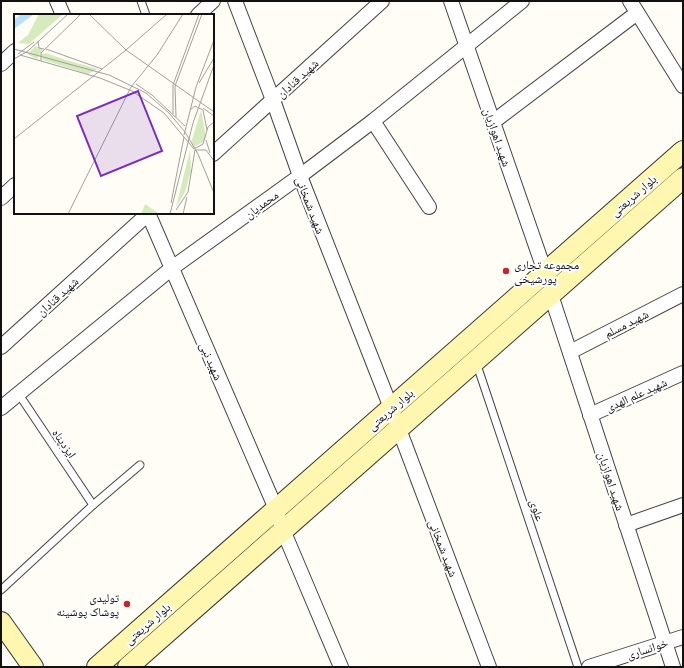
<svg xmlns="http://www.w3.org/2000/svg" width="684" height="668" font-family="Literata,'Noto Naskh Arabic',serif">
<rect width="100%" height="100%" fill="#fffdf5"/>
<g fill="none" stroke-linecap="round" stroke-linejoin="round">
<g stroke="#444" stroke-width="9">
<g id="lane">
<path d="M141,1L146,15"/>
<path d="M476,362L578,667"/>
<path d="M18,393L93,505"/>
<path d="M1,590L93,505L140,465"/>
</g>
</g>
<g stroke="#444" stroke-width="16">
<g id="street">
<path d="M57,1L63,15"/>
<path d="M235,1L273,100L300,176L391,408L489,667"/>
<path d="M451,1L545,272"/>
<path d="M630,1L683,86"/>
<path d="M198,15L213,1"/>
<path d="M1,64L15,51"/>
<path d="M373,121L429,207"/>
<path d="M493,122L637,13"/>
<path d="M213,154L382,1"/>
<path d="M1,198L15,185"/>
<path d="M148,213L276,509L283,530L341,667"/>
<path d="M551,295L673,667"/>
<path d="M1,347L149,213"/>
<path d="M570,352L683,294"/>
<path d="M1,408L172,268L300,176L373,121L522,1"/>
<path d="M590,415L683,373"/>
<path d="M626,525L683,505"/>
<path d="M589,667L683,637"/>
</g>
</g>
<g stroke="#333" stroke-width="22">
<g id="secondary">
<path d="M1,622L33,667"/>
<path d="M97,667L683,151"/>
<path d="M128,667L683,178"/>
</g>
</g>
<use href="#lane" stroke="#fff" stroke-width="7"/>
<use href="#street" stroke="#fff" stroke-width="14"/>
<use href="#secondary" stroke="#fff6b0" stroke-width="20"/>
</g>
<g fill="#c4262e" stroke="#fff" stroke-width="1.5">
<circle cx="506" cy="271" r="4"/>
<circle cx="127" cy="604" r="4"/>
</g>
<g text-anchor="middle" dominant-baseline="central" stroke-width="4" stroke-linejoin="round" paint-order="stroke">
<g font-size="12" fill="#111" stroke="#fff">
<text transform="translate(297 78) rotate(-42)">شهید قنادان</text>
<text transform="translate(498 137) rotate(71)">شهید اهوازیان</text>
<text transform="translate(633 195) rotate(-41)">بلوار شریعتی</text>
<text transform="translate(261 204) rotate(-36)">محمدیان</text>
<text transform="translate(311 205) rotate(69)">شهید شمخانی</text>
<text transform="translate(57 296) rotate(-42)">شهید قنادان</text>
<text transform="translate(626 323) rotate(-27)">شهید مسلم</text>
<text transform="translate(212 361) rotate(67)">شهید نبی</text>
<text transform="translate(636 394) rotate(-24)">شهید علم الهدی</text>
<text transform="translate(390 409) rotate(-41)">بلوار شریعتی</text>
<text transform="translate(65 443) rotate(56)">ایزدپناه</text>
<text transform="translate(612 481) rotate(72)">شهید اهوازیان</text>
<text transform="translate(538 510) rotate(72)">علوی</text>
<text transform="translate(444 548) rotate(69)">شهید شمخانی</text>
<text transform="translate(147 623) rotate(-41)">بلوار شریعتی</text>
<text transform="translate(647 648) rotate(-18)">خوانساری</text>
</g>
<g font-size="12" fill="#111" stroke="#fff" text-anchor="start">
<text x="514" y="264">مجموعه تجاری<tspan x="514" dy="14">پورشیخی</tspan></text>
<text x="119" y="597" text-anchor="end">تولیدی<tspan x="119" dy="14">پوشاک پوشینه</tspan></text>
</g>
</g>
<g transform="translate(14 14)">
<rect width="200" height="200" fill="#fffdf5"/>
<path d="M25,0H49L15,30L4,29L14,21ZM22,32L29,36L23,45L13,40ZM32,39L52,46L84,55L74,60L29,46L27,40ZM187,96L192,123L189,128L180,133L177,129ZM176,136L177,157L171,178L162,193ZM131,190L144,199L127,200Z" fill="#d5ebbd"/>
<path d="M7,0H20L0,15V6Z" fill="#b9e0f7"/>
<path fill="none" stroke="#a09f9a" stroke-width="1" d="M75,0L112,36L200,98M24,27L25,34L30,35M0,35L95,61L132,79L155,99L171,118L184,140L200,179M32,35L88,55M112,36L153,0M4,40L20,28M6,41L86,64L118,77L150,99L180,135L189,130L194,113L200,108M0,45L14,37L54,0M27,47V39L67,0M185,69L200,44M122,70L138,81L171,112M189,94L200,102M176,96L181,92L189,96L193,116M159,100V71L185,0M162,103L161,72L188,0M170,121L182,73L200,26M0,125L112,36M192,126L196,139M174,178L181,136H192L200,147M157,189L170,123M162,196L174,178M54,200L117,73L143,41L169,0M156,200L179,109L200,51M169,200L173,183"/>
<path fill="#7b2cbf" fill-opacity="0.15" stroke="#7b2cbf" stroke-width="2" d="M124,77L148,137L87,162L63,102Z"/>
<rect width="200" height="200" fill="none" stroke="#111" stroke-width="2"/>
</g>
<rect width="684" height="668" fill="none" stroke="#111111" stroke-width="4"/>
</svg>
